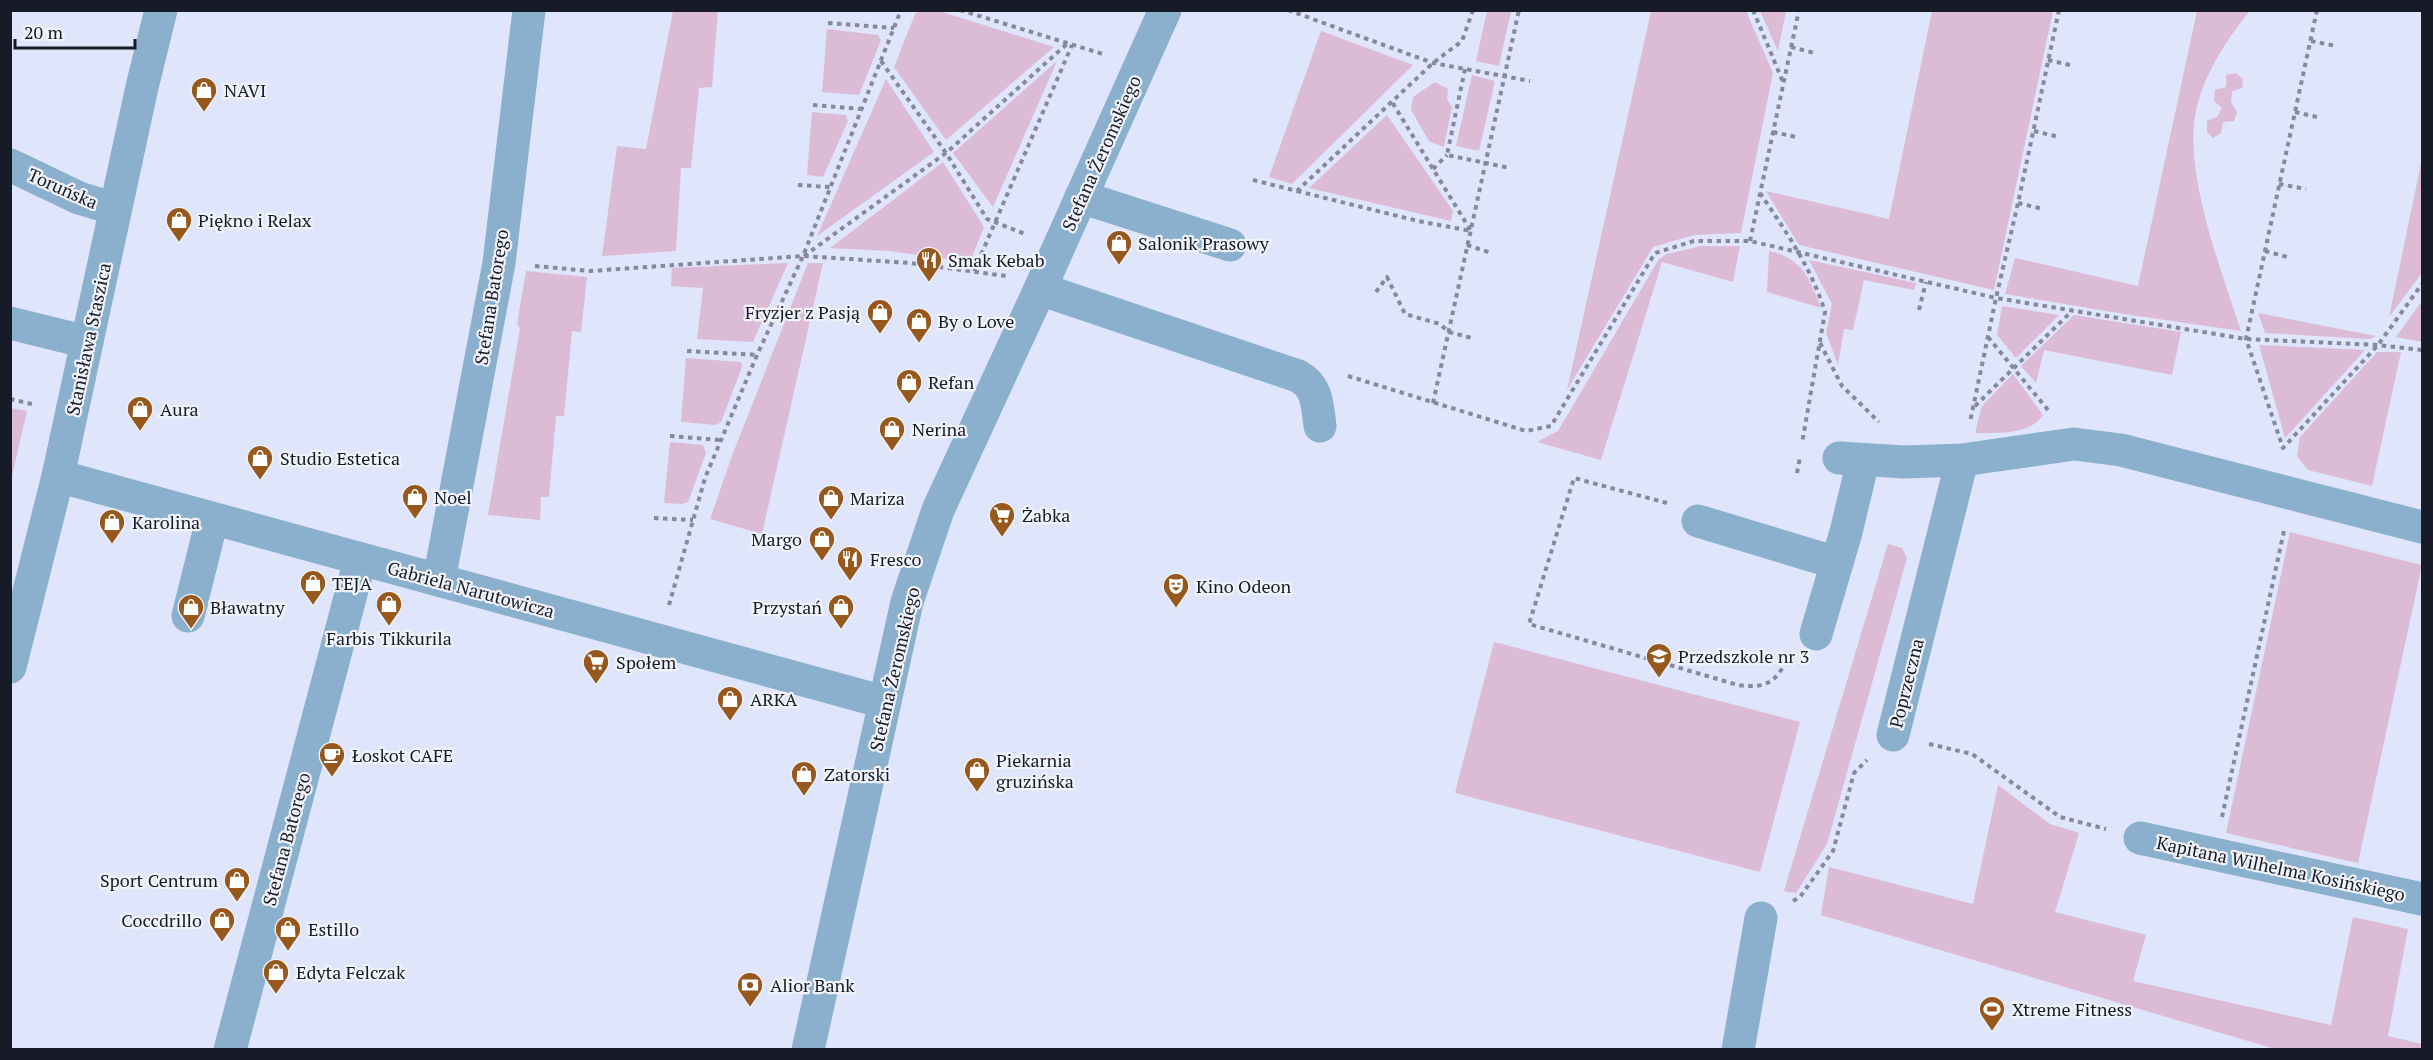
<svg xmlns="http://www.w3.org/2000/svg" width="2433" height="1060" font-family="'PT Serif',serif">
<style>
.green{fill:#dcbbd7}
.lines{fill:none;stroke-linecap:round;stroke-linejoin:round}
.path{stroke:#85899b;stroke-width:4;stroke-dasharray:4.5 4.5;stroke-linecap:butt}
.minor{stroke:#8ab0cd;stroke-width:33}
.labels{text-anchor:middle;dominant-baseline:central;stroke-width:4.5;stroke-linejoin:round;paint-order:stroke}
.poi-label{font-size:18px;fill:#171a27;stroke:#f1f3fa;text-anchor:start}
.street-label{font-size:18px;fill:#171a27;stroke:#f1f3fa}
</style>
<rect width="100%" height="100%" fill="#dfe5fa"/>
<!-- green -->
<g class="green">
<path d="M673,11H718L712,87L699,88L691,168H681L676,251L602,256L617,146L646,149Z"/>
<path d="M919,11H939L1054,47L946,140L894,67L915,14Z"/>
<path d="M1487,11H1511L1499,66L1476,61Z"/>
<path d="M1651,11H1746L1773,73L1741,233L1694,235L1653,247L1567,390Z"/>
<path d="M1760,11H1786L1778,51Z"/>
<path d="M1932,11H2053L1994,290L1799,245L1766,191L1889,219Z"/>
<path d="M2197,11H2250C2226,40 2202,77 2195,116C2185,177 2222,272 2241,331L2124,314L2005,294L2015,258L2138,286Z"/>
<path d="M827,29L878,35L881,40L859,95L822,92Z"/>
<path d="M1321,31L1413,65L1292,184L1269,177Z"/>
<path d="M1057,61L993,207L953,153Z"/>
<path d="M2236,73L2243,79L2242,88L2232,91L2231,102L2237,112L2234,121L2223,122L2221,133L2213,138L2207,132V121L2217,117L2222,108L2214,101L2215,90L2226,87V75Z"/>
<path d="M1472,75L1495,81L1479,151L1456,146Z"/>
<path d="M886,79L934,152L817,236Z"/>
<path d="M1435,82L1448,89L1447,99L1452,107L1444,147L1429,141L1411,110L1413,97Z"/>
<path d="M812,112L846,115L848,121L823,177L807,175Z"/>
<path d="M1387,115L1453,211L1451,221L1309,188Z"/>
<path d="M2422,159V273L2389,317Z"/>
<path d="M943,162L984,227L970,262L889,251L830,248Z"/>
<path d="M1701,246H1740L1733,282L1662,262L1601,460L1537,442L1558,431L1659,259L1667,254Z"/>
<path d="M1769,251C1803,259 1809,277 1821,308L1767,292Z"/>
<path d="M1809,260L1916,283V284L1914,290L1864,280L1853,330L1844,329L1838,365L1826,333L1832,304Z"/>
<path d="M788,263L753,342L697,339L703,288L671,286L672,268Z"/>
<path d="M808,263H823L762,534L710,519L733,453Z"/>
<path d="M526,271L587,277L581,332L572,331L564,416H556L549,497H541L540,520L488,515L520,328L517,324Z"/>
<path d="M2422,301V342L2396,337Z"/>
<path d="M2002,306L2059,315L2016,358L1997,335Z"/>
<path d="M2258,313L2376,336L2370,339L2265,333Z"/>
<path d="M2074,315L2181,332L2172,375L2044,350L2036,383L2021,366Z"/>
<path d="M2259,345L2365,350L2285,438Z"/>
<path d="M2377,352H2401L2372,486L2308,470L2297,456L2300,437Z"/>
<path d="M686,358L741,362L742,367L721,422L716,425L681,422Z"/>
<path d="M2013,374L2043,415C2030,435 1997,433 1975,433L1982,406Z"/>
<path d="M11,408L27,411L11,480L10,408Z"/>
<path d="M670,442L703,445L706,453L688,502L682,504L664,503Z"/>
<path d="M2290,532L2422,565L2358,863L2226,833Z"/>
<path d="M1888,544L1902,548L1907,558L1827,844L1796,893L1784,891Z"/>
<path d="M1494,642L1800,722L1760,872L1455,793Z"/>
<path d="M1998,785L2050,824L2079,833L2055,912L2146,935L2133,981L2331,1025L2353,917L2408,929L2388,1036L2422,1044V1049H2275L1821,915L1829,867L1973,904Z"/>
</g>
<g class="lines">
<!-- path -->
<g class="path">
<path d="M960,10L1106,55"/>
<path d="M1288,10L1433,63L1530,81"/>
<path d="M1753,10L1783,82"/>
<path d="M2059,10L2018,203L1996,298L2246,339L2378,345L2422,350"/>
<path d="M2317,10L2246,339L2283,448L2378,345L2422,284"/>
<path d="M828,23L894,28"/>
<path d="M2311,41L2336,46"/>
<path d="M1791,47L1814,53"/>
<path d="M2048,60L2074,66"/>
<path d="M881,61L946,153L987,219L1025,234"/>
<path d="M1465,69L1447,155L1510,168"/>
<path d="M813,105L861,109"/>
<path d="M2295,112L2321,118"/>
<path d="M2034,131L2059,137"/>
<path d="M1773,132L1796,137"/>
<path d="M1433,169L1447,155"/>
<path d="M1253,180L1297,191L1433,63L1462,41L1473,10"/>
<path d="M2279,184L2306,189"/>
<path d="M798,185L830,187"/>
<path d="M1297,191L1418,221L1471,231L1392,102"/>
<path d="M1760,193C1785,230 1812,269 1825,312L1802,443"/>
<path d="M2018,203L2043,209"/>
<path d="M1750,241L1799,10"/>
<path d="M1467,245L1491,253"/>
<path d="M2265,251L2291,258"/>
<path d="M804,256L946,153L1068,43"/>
<path d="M535,266L590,271L803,256L910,263L1006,276"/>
<path d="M974,271L1072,45"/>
<path d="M1376,292L1387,277L1405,314L1440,324L1449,332L1472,338"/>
<path d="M1919,310L1926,282"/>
<path d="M1988,337L2048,410"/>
<path d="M1820,343L1842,386L1879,422"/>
<path d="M687,351L757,355"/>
<path d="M1348,376L1526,431L1551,426L1655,253L1694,241H1750L1996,298L1970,422"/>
<path d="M10,399L36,405"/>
<path d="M1433,403L1519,10"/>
<path d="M1975,406L2072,311"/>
<path d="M670,436L720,440"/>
<path d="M1797,473L1800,457"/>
<path d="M1667,503L1574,478L1529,624L1738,685C1765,689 1778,682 1788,656"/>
<path d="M654,518L693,520"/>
<path d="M669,605L705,478L757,355L803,256L901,10"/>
<path d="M1929,744L1972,754L2060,817L2106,829"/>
<path d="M2222,817L2284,531"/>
<path d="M1793,901L1800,897L1833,851L1854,773L1867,760"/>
</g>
<!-- minor -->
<g class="minor">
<path d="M10,165L79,198L115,209"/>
<path d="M1081,197L1230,245"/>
<path d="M1040,289L1298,376C1318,387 1317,405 1320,426"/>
<path d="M10,323L87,342"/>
<path d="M1839,458L1905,462L1962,460L2074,444L2121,450L2422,527"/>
<path d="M58,476L884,702"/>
<path d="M1698,521L1837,563"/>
<path d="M439,580L499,263L529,10"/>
<path d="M188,616L212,520"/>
<path d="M1816,634L1846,532L1863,461"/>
<path d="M10,667L58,476L142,87L161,10"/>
<path d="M1893,735L1962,460"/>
<path d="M2140,838L2422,899"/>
<path d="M230,1050L360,560"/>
<path d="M808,1050L907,602L938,510L1040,289L1165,10"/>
<path d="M1738,1050L1761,918"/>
</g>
</g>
<!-- icons -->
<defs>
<g id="shop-pin" transform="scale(1.35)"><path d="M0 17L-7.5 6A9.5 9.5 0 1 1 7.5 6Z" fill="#96581d" stroke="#f1f3fa"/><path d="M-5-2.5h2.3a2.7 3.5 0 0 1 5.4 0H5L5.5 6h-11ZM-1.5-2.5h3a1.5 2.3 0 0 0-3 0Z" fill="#fff"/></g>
<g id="restaurant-pin" transform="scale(1.35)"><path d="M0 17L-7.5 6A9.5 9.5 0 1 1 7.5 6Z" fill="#96581d" stroke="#f1f3fa"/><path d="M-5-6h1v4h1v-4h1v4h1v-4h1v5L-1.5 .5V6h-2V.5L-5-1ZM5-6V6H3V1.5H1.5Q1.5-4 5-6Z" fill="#fff"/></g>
<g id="supermarket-pin" transform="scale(1.35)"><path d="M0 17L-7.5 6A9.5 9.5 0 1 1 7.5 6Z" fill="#96581d" stroke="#f1f3fa"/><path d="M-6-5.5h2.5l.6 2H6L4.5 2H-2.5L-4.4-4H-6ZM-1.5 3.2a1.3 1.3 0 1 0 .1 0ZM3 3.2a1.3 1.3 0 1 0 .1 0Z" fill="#fff"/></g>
<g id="theatre-pin" transform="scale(1.35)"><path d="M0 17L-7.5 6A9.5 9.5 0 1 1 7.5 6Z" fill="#96581d" stroke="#f1f3fa"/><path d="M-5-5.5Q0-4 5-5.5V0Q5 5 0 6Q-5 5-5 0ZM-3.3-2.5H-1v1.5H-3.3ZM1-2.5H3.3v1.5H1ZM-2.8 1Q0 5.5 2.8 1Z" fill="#fff"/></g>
<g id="school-pin" transform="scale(1.35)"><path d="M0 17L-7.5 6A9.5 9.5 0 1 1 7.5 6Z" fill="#96581d" stroke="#f1f3fa"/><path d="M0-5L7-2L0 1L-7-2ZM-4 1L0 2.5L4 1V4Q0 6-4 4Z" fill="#fff"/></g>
<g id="cafe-pin" transform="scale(1.35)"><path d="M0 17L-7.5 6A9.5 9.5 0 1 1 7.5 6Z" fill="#96581d" stroke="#f1f3fa"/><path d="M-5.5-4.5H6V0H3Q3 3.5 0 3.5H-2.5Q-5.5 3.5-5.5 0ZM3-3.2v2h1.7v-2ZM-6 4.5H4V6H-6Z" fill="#fff"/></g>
<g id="bank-pin" transform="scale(1.35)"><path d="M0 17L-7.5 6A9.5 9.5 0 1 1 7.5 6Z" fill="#96581d" stroke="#f1f3fa"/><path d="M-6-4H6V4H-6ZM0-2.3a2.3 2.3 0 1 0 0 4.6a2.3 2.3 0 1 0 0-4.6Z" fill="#fff"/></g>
<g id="stadium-pin" transform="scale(1.35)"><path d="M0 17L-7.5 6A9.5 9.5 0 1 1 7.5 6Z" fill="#96581d" stroke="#f1f3fa"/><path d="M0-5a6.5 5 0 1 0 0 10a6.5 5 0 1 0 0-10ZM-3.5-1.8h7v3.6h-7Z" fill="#fff"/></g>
</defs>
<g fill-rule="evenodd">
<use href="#shop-pin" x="204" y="90"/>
<use href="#shop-pin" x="179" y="220"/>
<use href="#shop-pin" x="1119" y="243"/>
<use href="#restaurant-pin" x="929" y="260"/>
<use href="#shop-pin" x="880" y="312"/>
<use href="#shop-pin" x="919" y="321"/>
<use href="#shop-pin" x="909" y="382"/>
<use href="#shop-pin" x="140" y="409"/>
<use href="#shop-pin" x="892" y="429"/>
<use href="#shop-pin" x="260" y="458"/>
<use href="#shop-pin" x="415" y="497"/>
<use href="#shop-pin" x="831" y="498"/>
<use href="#supermarket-pin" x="1002" y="515"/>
<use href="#shop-pin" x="112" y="522"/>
<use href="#shop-pin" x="822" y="539"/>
<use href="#restaurant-pin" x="850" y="559"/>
<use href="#shop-pin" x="313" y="583"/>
<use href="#theatre-pin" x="1176" y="586"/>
<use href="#shop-pin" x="389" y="604"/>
<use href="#shop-pin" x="191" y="607"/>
<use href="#shop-pin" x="841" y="607"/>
<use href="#school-pin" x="1659" y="656"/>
<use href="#supermarket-pin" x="596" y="662"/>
<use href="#shop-pin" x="730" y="699"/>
<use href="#cafe-pin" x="332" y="755"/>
<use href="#shop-pin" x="977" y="770"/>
<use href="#shop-pin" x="804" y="774"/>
<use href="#shop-pin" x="237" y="880"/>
<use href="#shop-pin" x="222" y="920"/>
<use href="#shop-pin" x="288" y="929"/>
<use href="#shop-pin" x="276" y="972"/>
<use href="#bank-pin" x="750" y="985"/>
<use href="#stadium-pin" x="1992" y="1009"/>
</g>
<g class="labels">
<!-- poi labels -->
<g class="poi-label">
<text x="224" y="90">NAVI</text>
<text x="198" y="220">Piękno i Relax</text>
<text x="1138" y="243">Salonik Prasowy</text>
<text x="948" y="260">Smak Kebab</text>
<text x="860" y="312" text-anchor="end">Fryzjer z Pasją</text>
<text x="938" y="321">By o Love</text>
<text x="928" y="382">Refan</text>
<text x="160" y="409">Aura</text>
<text x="912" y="429">Nerina</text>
<text x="280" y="458">Studio Estetica</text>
<text x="434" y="497">Noel</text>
<text x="850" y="498">Mariza</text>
<text x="1022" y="515">Żabka</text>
<text x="132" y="522">Karolina</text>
<text x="802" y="539" text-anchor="end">Margo</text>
<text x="870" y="559">Fresco</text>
<text x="332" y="583">TEJA</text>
<text x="1196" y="586">Kino Odeon</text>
<text x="210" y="607">Bławatny</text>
<text x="822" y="607" text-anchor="end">Przystań</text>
<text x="389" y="638" text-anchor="middle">Farbis Tikkurila</text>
<text x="1678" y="656">Przedszkole nr 3</text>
<text x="616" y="662">Społem</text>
<text x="750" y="699">ARKA</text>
<text x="352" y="755">Łoskot CAFE</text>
<text x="996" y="760">Piekarnia<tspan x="996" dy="21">gruzińska</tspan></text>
<text x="824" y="774">Zatorski</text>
<text x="218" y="880" text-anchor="end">Sport Centrum</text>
<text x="202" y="920" text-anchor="end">Coccdrillo</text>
<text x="308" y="929">Estillo</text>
<text x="296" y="972">Edyta Felczak</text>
<text x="770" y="985">Alior Bank</text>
<text x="2012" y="1009">Xtreme Fitness</text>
</g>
<!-- street labels -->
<g class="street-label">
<text transform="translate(1101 153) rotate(-66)">Stefana Żeromskiego</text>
<text transform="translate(63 188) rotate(24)">Toruńska</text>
<text transform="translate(491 297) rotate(-81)">Stefana Batorego</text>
<text transform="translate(88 339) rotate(-78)">Stanisława Staszica</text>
<text transform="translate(471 589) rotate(15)">Gabriela Narutowicza</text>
<text transform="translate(894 669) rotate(-77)">Stefana Żeromskiego</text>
<text transform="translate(1906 683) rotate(-76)">Poprzeczna</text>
<text transform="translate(286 839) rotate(-75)">Stefana Batorego</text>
<text transform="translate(2281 868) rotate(12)">Kapitana Wilhelma Kosińskiego</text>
</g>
</g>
<!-- border -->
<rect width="2433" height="1060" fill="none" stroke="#171a27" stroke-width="24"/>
<!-- scale -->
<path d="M15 39v9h120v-9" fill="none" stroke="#171a27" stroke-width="3"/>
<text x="24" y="39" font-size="18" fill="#171a27" stroke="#f1f3fa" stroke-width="4.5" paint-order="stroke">20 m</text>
</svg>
